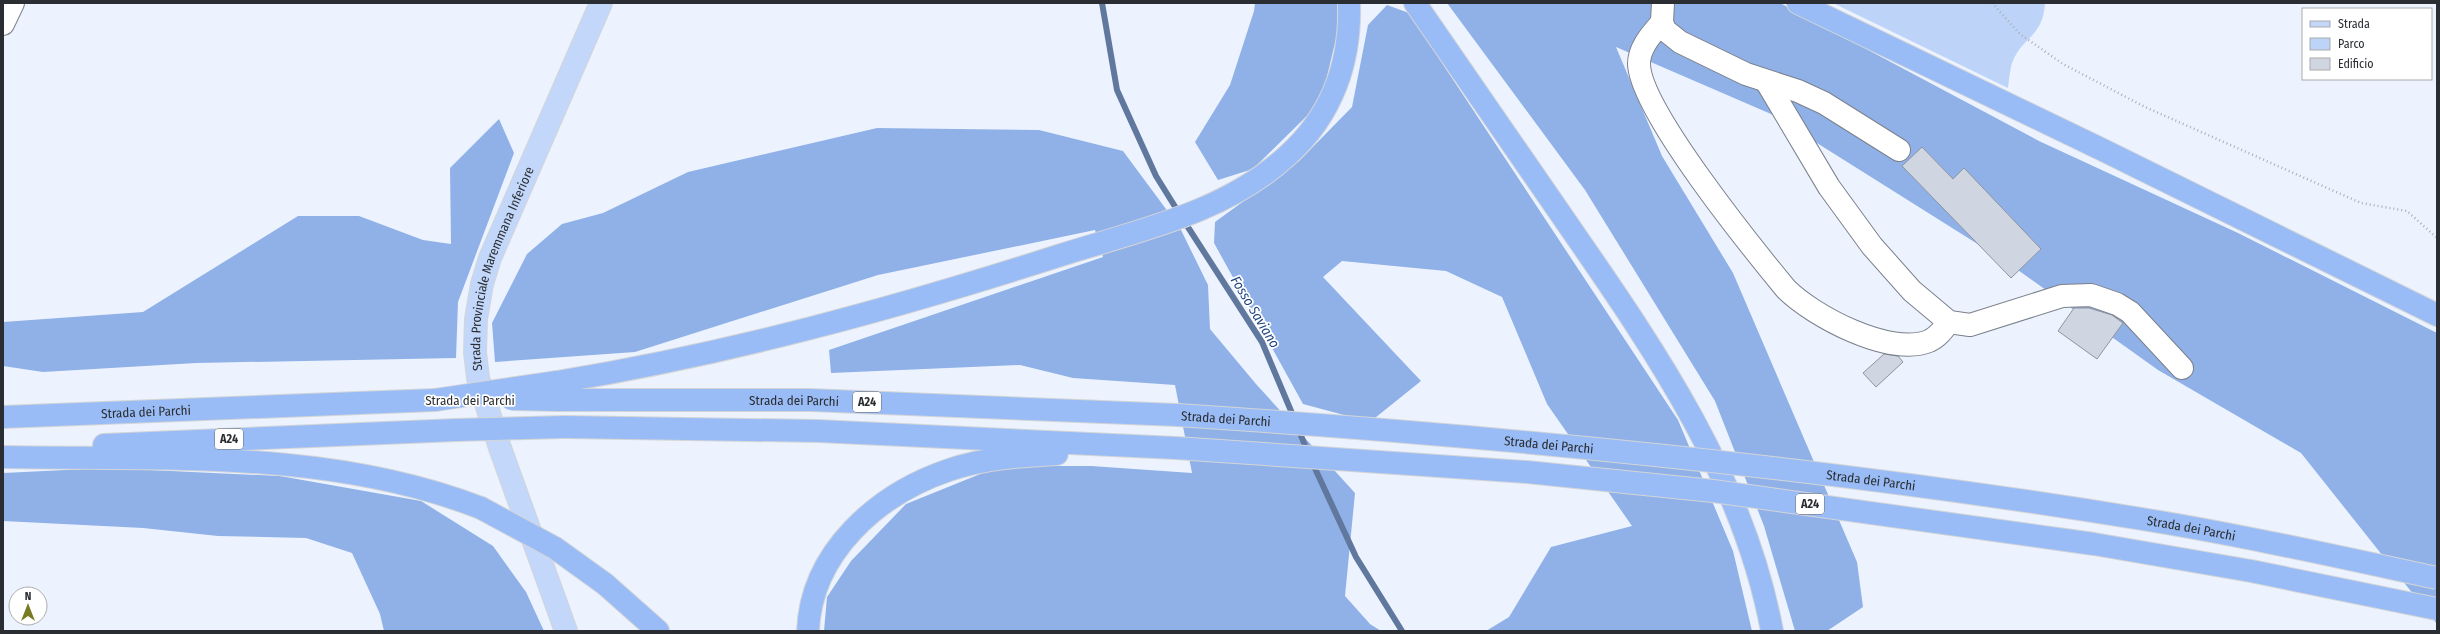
<svg xmlns="http://www.w3.org/2000/svg" width="2440" height="634" font-family="'Fira Sans Condensed',sans-serif">
<style>
.green{fill:#bdd3f7}
.forest{fill:#90b1e7}
.lines{fill:none;stroke-linecap:round;stroke-linejoin:round}
.stream{stroke:#61789e;stroke-width:6}
.building{fill:#cfd6e2;stroke:#8e95a0}
.minor-casing{stroke:#7b818c;stroke-width:24}
.major-casing{stroke:#d4d5d6;stroke-width:24}
.highway-casing{stroke:#d4d5d6;stroke-width:24}
.path{stroke:#aab0b9;stroke-width:2.5;stroke-dasharray:1 3;stroke-linecap:butt}
.minor{stroke:#fff;stroke-width:22}
.major{stroke:#c2d7fa;stroke-width:22}
.highway{stroke:#99bcf6;stroke-width:22}
.highway-bridge-casing{stroke:#d4d5d6;stroke-width:24;stroke-linecap:butt}
.highway-bridge{stroke:#99bcf6;stroke-width:22}
.labels{text-anchor:middle;dominant-baseline:central;stroke-width:3.5;stroke-linejoin:round;paint-order:stroke}
.shield{fill:#fff;stroke:#6a6c6f;stroke-width:1}
.shield-label{font-size:12px;font-weight:bold;fill:#2a2d31}
.street-label{font-size:13px;fill:#2a2d31;stroke:#fff}
.water-label{font-size:14px;font-style:italic;fill:#1d4383;stroke:#fff}
</style>
<rect width="100%" height="100%" fill="#ecf3ff"/>
<!-- green -->
<path class="green" d="M1833,3H2045C2043,38 2022,36 2012,63C2010,70 2009,80 2008,88Z"/>
<!-- forest -->
<g class="forest">
<path d="M1255,3H1337L1338,30L1321,102L1253,169L1218,180L1195,142L1230,85L1254,11Z"/>
<path d="M1447,3H1780L2039,141L2238,233L2437,333V624L2301,453L2158,370L2011,265L1771,114L1616,47L1662,156L1733,273L1857,562L1863,607L1827,631H1795L1764,526L1715,401L1585,190Z"/>
<path d="M1387,5L1409,13L1678,420L1733,551L1752,631H1486L1509,617L1551,547L1632,526L1547,404L1502,297L1446,271L1342,261L1323,277L1421,381L1370,422L1303,404L1214,243L1215,222L1299,161L1352,107L1368,25Z"/>
<path d="M499,119L514,153L458,302L456,358L196,363L43,372L3,366V322L143,312L298,216H359L423,240L451,244L450,168Z"/>
<path d="M877,128L1039,130L1123,151L1180,228L1208,285L1210,329L1256,384L1355,493L1345,596L1370,624L1381,631H824L827,597L851,561L906,504L1000,466H1091L1192,473L1175,385L1073,378L1020,365L831,373L829,350L1103,257L1095,230L878,275L635,352L495,362L492,323L527,254L562,224L603,213L688,172Z"/>
<path d="M107,468L280,476L421,501L493,546L526,592L544,631H384L380,614L352,553L306,538L218,536L143,528L3,521V473Z"/>
</g>
<g class="lines">
<!-- stream -->
<g class="stream">
<path d="M1102,3L1117,90L1156,176L1179,213"/>
<path d="M1184,221L1262,342L1294,418"/>
<path d="M1298,428L1308,453"/>
<path d="M1312,462L1356,557L1402,631"/>
</g>
</g>
<!-- building -->
<g class="building">
<path d="M1922,147L1953,179L1964,168L2041,249L2011,278L1902,166Z"/>
<path d="M2074,308H2089L2112,315L2123,323L2097,359L2058,331Z"/>
<path d="M1884,354L1898,356L1903,362L1876,387L1863,373Z"/>
</g>
<g class="lines">
<!-- minor casing -->
<g class="minor-casing">
<g id="minor">
<path d="M1663,3L1662,22L1665,30L1680,42L1746,74L1798,91L1824,103L1899,150"/>
<path d="M1662,22C1652,34 1639,47 1639,64C1640,110 1753,249 1786,289C1813,316 1890,357 1929,341C1938,337 1943,330 1949,322"/>
<path d="M3,24L13,3"/>
<path d="M1766,81L1829,187L1872,246L1912,291L1949,322L1970,325L2062,296L2091,295L2117,304L2130,312L2182,368"/>
</g>
</g>
<!-- major casing -->
<g class="major-casing">
<g id="major">
<path id="s1" d="M566,631L500,448L478,378L475,352L476,319L482,284L490,258L601,3"/>
</g>
</g>
<!-- highway casing -->
<g class="highway-casing">
<g id="highway">
<path d="M1415,3C1467,78 1519,153 1571,229C1657,353 1744,480 1772,631"/>
<path d="M1798,3L2103,150L2437,315"/>
<path d="M557,382C729,354 896,308 1061,255C1140,230 1225,213 1288,155C1332,115 1351,62 1349,3"/>
<path id="s2" d="M558,400H810L1177,415"/>
<path id="s3" d="M3,417L435,400"/>
<path d="M565,427L818,431L1176,448"/>
<path d="M104,445L456,430"/>
<path d="M3,457C164,460 329,449 481,508"/>
<path d="M605,584L658,631"/>
<path d="M808,631C811,552 878,494 949,470C984,458 1020,456 1057,454"/>
</g>
</g>
<!-- path -->
<path class="path" d="M1992,3L2020,34L2063,64L2145,107L2361,203L2407,211L2437,238"/>
<!-- minor -->
<use href="#minor" class="minor"/>
<!-- major -->
<use href="#major" class="major"/>
<!-- highway -->
<use href="#highway" class="highway"/>
<!-- highway-bridge casing -->
<g class="highway-bridge-casing">
<g id="highway-bridge">
<path d="M511,399L558,400"/>
<path d="M435,400L557,382"/>
<path id="s4" d="M1177,415C1500,436 1823,467 2142,519C2241,535 2339,557 2437,578"/>
<path d="M456,430L565,427"/>
<path d="M1176,448L1527,472L1713,491L2094,544L2251,571L2437,609"/>
<path d="M481,508L555,548L605,584"/>
</g>
</g>
<!-- highway-bridge -->
<use href="#highway-bridge" class="highway-bridge"/>
</g>
<g class="labels">
<!-- shield labels -->
<g class="shield">
<rect x="853" y="392" width="28" height="20" rx="3"/>
<rect x="215" y="429" width="28" height="20" rx="3"/>
<rect x="1796" y="494" width="28" height="20" rx="3"/>
</g>
<g class="shield-label">
<text x="867" y="402">A24</text>
<text x="229" y="439">A24</text>
<text x="1810" y="504">A24</text>
</g>
<!-- street labels -->
<g class="street-label">
<text stroke="none"><textPath href="#s1" startOffset="382">Strada Provinciale Maremmana Inferiore</textPath></text>
<text x="470" y="400">Strada dei Parchi</text>
<text stroke="none"><textPath href="#s2" startOffset="236">Strada dei Parchi</textPath></text>
<text stroke="none"><textPath href="#s3" startOffset="143">Strada dei Parchi</textPath></text>
<text stroke="none"><textPath href="#s4" startOffset="49">Strada dei Parchi</textPath></text>
<text stroke="none"><textPath href="#s4" startOffset="373">Strada dei Parchi</textPath></text>
<text stroke="none"><textPath href="#s4" startOffset="697">Strada dei Parchi</textPath></text>
<text stroke="none"><textPath href="#s4" startOffset="1021">Strada dei Parchi</textPath></text>
</g>
<!-- water labels -->
<g class="water-label">
<text transform="translate(1255 312) rotate(59)">Fosso Saviano</text>
</g>
</g>
<!-- border -->
<rect width="2440" height="634" fill="none" stroke="#2a2d31" stroke-width="8"/>
<!-- legend -->
<rect x="2302" y="8" width="130" height="72" fill="#ffffff" stroke="#aaabad"/>
<rect x="2310" y="21" width="20" height="6" fill="#c2d7fa" stroke="#aaabad"/>
<text x="2338" y="28" font-size="12" fill="#2a2d31">Strada</text>
<rect x="2310" y="38" width="20" height="12" fill="#bdd3f7" stroke="#aaabad"/>
<text x="2338" y="48" font-size="12" fill="#2a2d31">Parco</text>
<rect x="2310" y="58" width="20" height="12" fill="#cfd6e2" stroke="#aaabad"/>
<text x="2338" y="68" font-size="12" fill="#2a2d31">Edificio</text>
<!-- north arrow -->
<g transform="translate(28 606)"><circle r="19" fill="#ffffff" stroke="#aaabad"/>
<path d="M0-3L7 15L0 10L-7 15Z" fill="#797b23"/>
<text y="-6" font-size="11" font-weight="bold" text-anchor="middle" fill="#2a2d31">N</text>
</g>
</svg>
